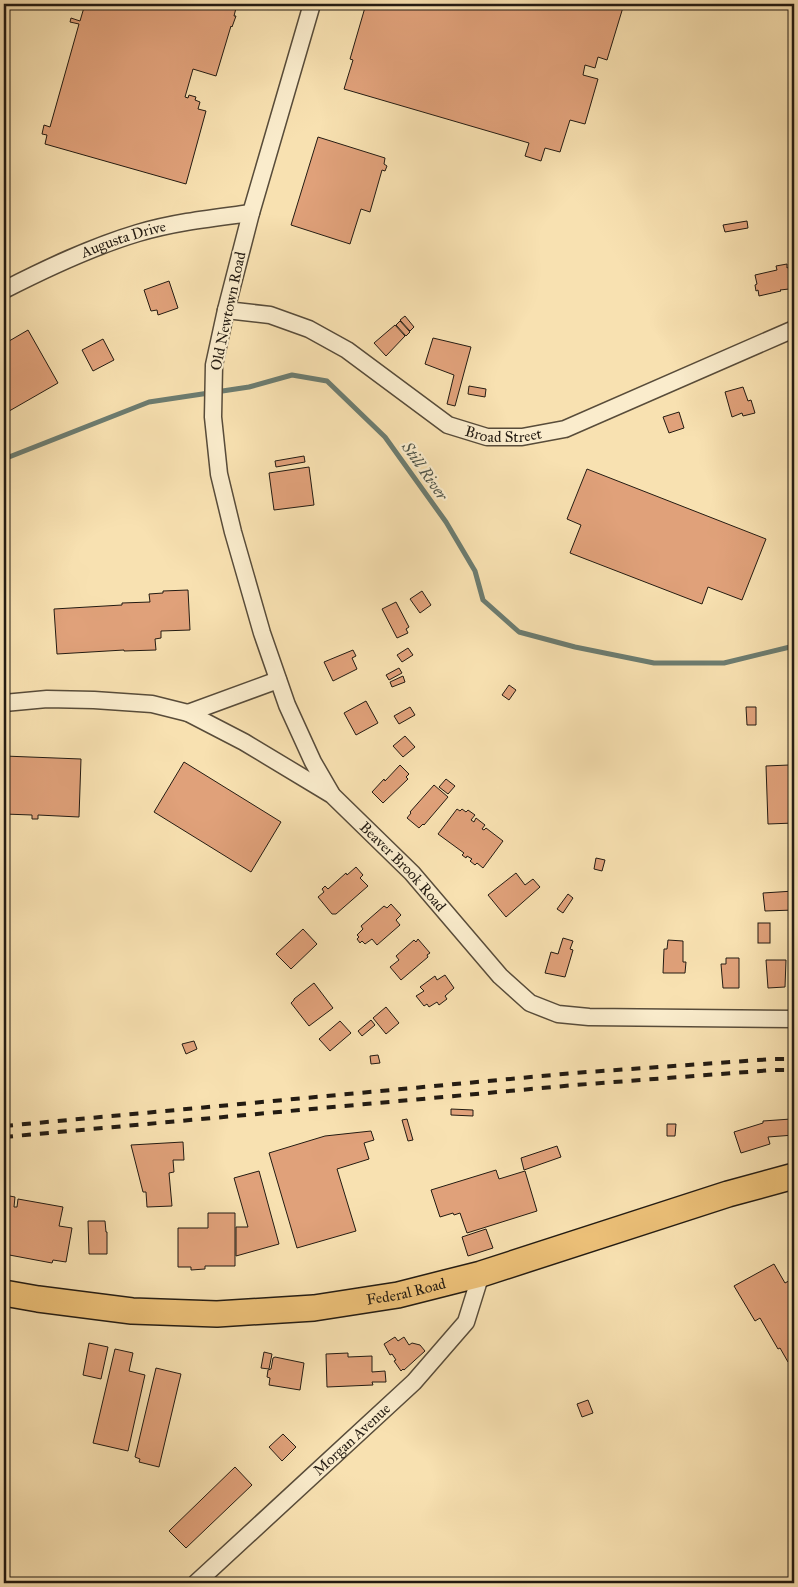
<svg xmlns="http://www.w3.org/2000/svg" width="798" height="1587" font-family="'IM FELL Great Primer',serif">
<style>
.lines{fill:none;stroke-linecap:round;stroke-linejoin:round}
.stream{stroke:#6c7c70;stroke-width:5}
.building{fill:#e0a17a;stroke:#231b12}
.minor-casing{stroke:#584c3a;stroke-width:19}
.primary-casing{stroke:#231b12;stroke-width:28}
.minor{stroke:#faeccc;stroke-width:16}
.primary{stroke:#ecc078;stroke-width:25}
.rail{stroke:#231b12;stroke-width:4;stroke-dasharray:9 9;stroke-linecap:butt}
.labels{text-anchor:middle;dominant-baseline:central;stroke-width:4.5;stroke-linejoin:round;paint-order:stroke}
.street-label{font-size:15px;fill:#231b12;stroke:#faeccc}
.water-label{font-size:16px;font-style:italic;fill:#4e5449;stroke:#faeccc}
</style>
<rect width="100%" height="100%" fill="#f8e1b1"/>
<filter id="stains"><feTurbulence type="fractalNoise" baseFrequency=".004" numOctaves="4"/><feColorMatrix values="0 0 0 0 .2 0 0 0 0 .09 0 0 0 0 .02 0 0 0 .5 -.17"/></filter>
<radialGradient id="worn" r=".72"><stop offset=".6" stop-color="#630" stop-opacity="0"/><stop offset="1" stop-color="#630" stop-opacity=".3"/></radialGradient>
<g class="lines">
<!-- stream -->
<path class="stream" d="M4,462L9,457L149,402L249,387L292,375L327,381L385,437L446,522L475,571L483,600L519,632L575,647L654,663H724L794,646"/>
</g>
<!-- building -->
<g class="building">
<path d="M85,4H237L234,16H236L232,27L231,26L216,76L193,69L185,97L188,98L189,95L196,97L195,100L200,102L198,109L206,111L186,184L45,144L47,135L42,134L44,125L50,127L79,24L70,22L71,18L80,21Z"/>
<path d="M366,4H624L607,60L598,57L595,68L585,65L583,75L598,79L585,124L570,120L560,152L545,148L541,161L525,156L529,143L344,89L353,60L350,59Z"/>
<path d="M318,137L385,158L384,164L387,166L385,171L382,170L370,212L361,209L350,244L291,225Z"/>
<path d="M747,221L748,228L725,232L723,225Z"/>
<path d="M787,264V268L789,267L793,287L789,289L780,290L781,291L759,296L758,290L756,291L755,285L757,284L755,275L777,270L776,266Z"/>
<path d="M169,281L178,308L158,315L157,310L151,311L144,290Z"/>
<path d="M405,316L414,327L410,331L400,320Z"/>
<path d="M400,321L410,332L406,336L396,325Z"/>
<path d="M395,325L405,336L386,356L374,343Z"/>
<path d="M28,330L58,383L4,414V344Z"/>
<path d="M433,338L471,347L455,406L447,404L454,375L425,364Z"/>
<path d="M103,339L114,360L93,371L82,350Z"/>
<path d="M469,386L486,389L485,397L468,394Z"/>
<path d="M743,387L748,401L751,400L755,413L743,416L742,413L732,417L725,392Z"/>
<path d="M679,412L684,428L669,433L663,417Z"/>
<path d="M304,456L305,462L276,467L275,461Z"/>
<path d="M309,467L314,505L274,510L269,473Z"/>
<path d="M587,469L766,539L742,600L708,587L702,604L570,553L581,525L567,519Z"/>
<path d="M188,590L190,630L161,631V638L155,639L156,650L124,651V650L57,654L54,609L122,605V603L150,602L149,594L163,593V591Z"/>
<path d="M422,591L431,605L420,613L410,599Z"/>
<path d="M396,602L409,627L406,629L408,633L397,638L382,609Z"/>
<path d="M408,648L413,655L402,662L397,655Z"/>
<path d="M353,650L356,656L352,658L357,669L333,681L324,662Z"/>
<path d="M399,668L402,673L389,680L386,675Z"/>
<path d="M403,676L405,682L392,687L390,682Z"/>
<path d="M509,685L516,690L509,700L502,695Z"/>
<path d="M366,701L378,723L356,735L344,713Z"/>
<path d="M410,707L415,715L399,724L394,716Z"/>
<path d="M746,707H756V725H747Z"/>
<path d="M405,736L415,747L403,757L393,746Z"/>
<path d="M4,756L81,759L79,817L38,815V819H32V815L4,814Z"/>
<path d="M184,762L281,822L251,872L154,812Z"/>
<path d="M400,765L409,774L406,777L408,779L383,803L372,792L384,779L385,781Z"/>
<path d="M789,765H794V823L768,824L766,766Z"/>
<path d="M446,779L455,786L448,794L439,787Z"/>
<path d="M434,785L448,797L424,825L423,824L419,828L407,818L411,813L410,812Z"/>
<path d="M457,809L460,811L462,809L466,812L468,810L475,815L471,820L474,822L476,818L485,825L482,829L484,830L486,828L503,841L483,868L477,863L475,865L470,861L472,859L467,856L466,858L462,855L464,853L438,834Z"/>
<path d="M596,858L605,860L602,871L594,869Z"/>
<path d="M356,867L363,875L360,878L368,886L336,914H332L318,897L324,892L322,889L325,886L328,889L346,873L347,875Z"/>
<path d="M516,873L525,885L533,879L540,887L506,917L488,895Z"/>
<path d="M794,891V910L765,911L763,893Z"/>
<path d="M568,894L573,898L563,913L557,909Z"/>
<path d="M391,904L401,915L396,920L400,925L377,945L372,939L365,944L362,941L360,943L357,939L359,937L357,935L363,929L361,926L384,906L387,908Z"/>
<rect x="758" y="923" width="12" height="20"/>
<path d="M303,929L317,944L291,969L276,954Z"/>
<path d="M563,938L573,941L570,949L573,950L565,977L545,973L551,952L558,954Z"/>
<path d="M418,939L430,953L427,955L428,957L401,980L390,967L399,960L396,956L414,940L416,942Z"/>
<path d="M668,940L683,941V962H686L685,973H663L664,949H667Z"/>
<path d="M726,958H739V988H723L721,964H726Z"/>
<path d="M766,960H786L785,987L768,988Z"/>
<path d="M445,975L454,988L445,996L447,999L439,1005L437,1002L429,1007L427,1004L424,1006L416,996L424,991L420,987L435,976L437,980Z"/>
<path d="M314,983L333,1008L309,1026L291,1003L294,1000V999Z"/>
<path d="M386,1007L399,1023L386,1034L373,1018Z"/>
<path d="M371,1020L375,1025L362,1036L358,1031Z"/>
<path d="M340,1021L351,1033L330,1051L319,1039Z"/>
<path d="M194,1041L197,1049L186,1054L182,1044Z"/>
<path d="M378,1055L380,1063L371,1064L370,1056Z"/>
<path d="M451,1109L473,1110V1116L451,1115Z"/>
<path d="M791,1115H794V1135L768,1137L770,1144L741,1153L734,1132L763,1123V1121L791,1119Z"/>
<path d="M407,1119L413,1140L408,1141L402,1120Z"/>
<path d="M667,1124H676L675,1136H667Z"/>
<path d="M371,1131L374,1140L364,1143L369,1159L337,1169L356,1231L297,1248L269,1153L325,1136Z"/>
<path d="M183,1142L184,1160H173L174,1172L169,1173L172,1206L147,1207L146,1192H143L131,1145Z"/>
<path d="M557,1146L561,1157L524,1170L521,1158Z"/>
<path d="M496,1170L499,1179L525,1171L537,1211L467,1233L460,1213L454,1215L453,1213L440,1217L431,1190Z"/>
<path d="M259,1171L279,1244L236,1256V1227H248L234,1178Z"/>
<path d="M4,1195L15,1197L14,1207H17L18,1199L63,1207L59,1226L72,1228L66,1262L53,1260L52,1263L4,1254Z"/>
<path d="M208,1213H235V1266H205V1269L191,1270V1267H178V1228H208Z"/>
<path d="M88,1221H105L106,1232H107V1254H89Z"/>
<path d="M486,1229L493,1248L468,1256L462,1237Z"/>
<path d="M774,1264L785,1283L794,1278V1359L788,1362L780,1348L778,1349L760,1318L755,1321L734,1286Z"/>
<path d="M395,1337L398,1341L404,1337L409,1345L412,1343L420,1345L425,1351L404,1370L403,1369L401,1371L394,1361L396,1360L392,1354L390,1355L384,1344Z"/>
<path d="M89,1343L108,1347L101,1379L83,1375Z"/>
<path d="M115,1349L133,1353L129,1371L145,1375L128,1451L93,1443Z"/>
<path d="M264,1352L272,1354L269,1369L261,1368Z"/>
<path d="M348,1353V1357L372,1356V1372L385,1371L386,1382H372L373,1385L327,1387L326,1354Z"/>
<path d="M275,1357L304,1363L300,1390L269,1385L270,1378L267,1377L268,1370L271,1369L273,1358Z"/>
<path d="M156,1368L181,1374L159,1467L139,1462L140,1459L135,1457Z"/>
<path d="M588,1400L593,1413L582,1417L577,1404Z"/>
<path d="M283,1434L296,1447L282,1461L269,1447Z"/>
<path d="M235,1467L252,1485L186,1548L169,1531Z"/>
</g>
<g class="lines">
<!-- minor casing -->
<g class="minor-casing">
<g id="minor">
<path d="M312,4L251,213L226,310L214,365L213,417L219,474L233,532L262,633L287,705L313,762L331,793"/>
<path id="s1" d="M4,290C47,268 91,247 138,233C175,222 213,218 251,213"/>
<path id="s2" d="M226,310L270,315L309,329L347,350L448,425L487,437H522L565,429L794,329"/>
<path id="s3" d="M4,703L47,699L94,700L152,704L188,713L244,742L332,795L412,873L500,976L530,1003L558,1014L589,1017L794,1019"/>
<path d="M188,713L278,680"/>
<path id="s4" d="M196,1583L414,1382L466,1322L481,1274"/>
</g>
</g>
<!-- primary casing -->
<g class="primary-casing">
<g id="primary">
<path id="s5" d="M4,1293L38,1299L132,1311L217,1314L314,1308L398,1295L481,1274L728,1194L794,1176"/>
</g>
</g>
<!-- minor -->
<use href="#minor" class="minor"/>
<!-- primary -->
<use href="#primary" class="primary"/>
<!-- rail -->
<g class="rail">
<path d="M4,1126L574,1073L773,1059H794"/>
<path d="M4,1137L575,1085L773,1070H794"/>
</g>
</g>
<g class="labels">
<!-- street labels -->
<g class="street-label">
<text stroke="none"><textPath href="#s1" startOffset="130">Augusta Drive</textPath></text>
<text transform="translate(228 311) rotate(-78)">Old Newtown Road</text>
<text stroke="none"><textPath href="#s2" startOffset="312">Broad Street</textPath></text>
<text stroke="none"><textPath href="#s3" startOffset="452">Beaver Brook Road</textPath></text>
<text stroke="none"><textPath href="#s5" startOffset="405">Federal Road</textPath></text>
<text stroke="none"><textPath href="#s4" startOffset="212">Morgan Avenue</textPath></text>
</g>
<!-- water labels -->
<g class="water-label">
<text transform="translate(425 471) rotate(55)">Still River</text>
</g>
</g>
<!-- margin -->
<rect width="798" height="1587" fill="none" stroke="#f8e1b1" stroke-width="20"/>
<rect x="5" y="5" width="788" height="1577" fill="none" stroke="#231b12" stroke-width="2.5"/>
<rect x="10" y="10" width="778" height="1567" fill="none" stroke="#231b12"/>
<rect width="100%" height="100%" filter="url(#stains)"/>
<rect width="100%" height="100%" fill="url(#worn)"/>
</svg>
